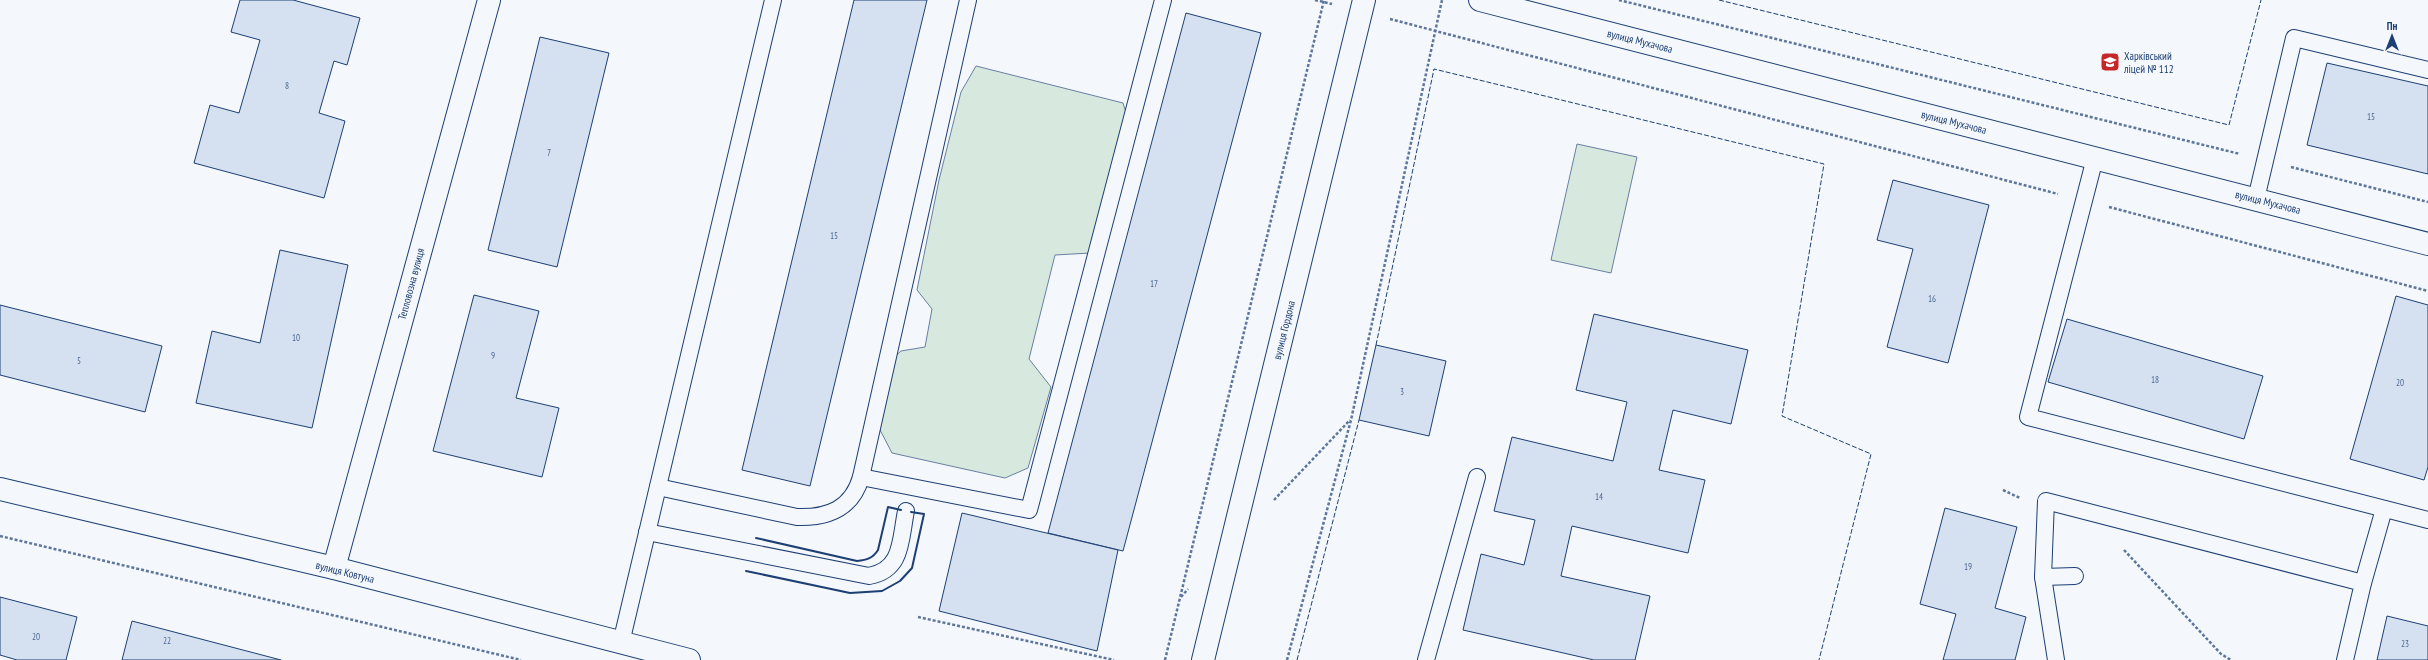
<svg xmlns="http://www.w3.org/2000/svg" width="2428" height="660" font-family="'PT Sans Narrow',sans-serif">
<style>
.green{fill:#d7e8df;stroke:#687fa3}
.building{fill:#d5e0f0;stroke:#1d3f73}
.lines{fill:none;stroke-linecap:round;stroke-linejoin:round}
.lane-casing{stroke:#1d3f73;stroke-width:18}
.street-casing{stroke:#1d3f73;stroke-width:24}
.secondary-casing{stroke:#1d3f73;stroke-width:24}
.path{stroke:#5e769c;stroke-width:2.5;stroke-dasharray:3 2;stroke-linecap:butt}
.lane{stroke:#f4f7fb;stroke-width:16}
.street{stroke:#f4f7fb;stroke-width:22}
.secondary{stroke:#f4f7fb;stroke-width:22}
.fence{stroke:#1d3f73;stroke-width:1;stroke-dasharray:5 2;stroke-linecap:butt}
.wall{stroke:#1d3f73;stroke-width:2}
.labels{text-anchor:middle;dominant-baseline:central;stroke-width:3;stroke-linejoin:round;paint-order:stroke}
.number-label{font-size:9px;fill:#4b6792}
.street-label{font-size:11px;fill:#1d3f73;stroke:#f4f7fb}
.poi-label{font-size:11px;fill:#1d3f73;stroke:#f4f7fb;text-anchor:start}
</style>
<rect width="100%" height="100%" fill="#f4f7fb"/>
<!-- green -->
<g class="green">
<path d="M976,66L1123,103L1127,116L1090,253L1055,255L1029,359L1051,387L1028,468L1005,478L892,453L878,426L892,359L901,351L925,347L932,309L917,290L939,180L961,92Z"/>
<path d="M1577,144L1637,157L1611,273L1551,260Z"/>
</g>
<!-- building -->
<g class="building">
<path d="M240,0H293L360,18L347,65L334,61L319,113L345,121L324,198L194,163L210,105L239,113L260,40L231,32Z"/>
<path d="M854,0H927L810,486L742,470Z"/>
<path d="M1186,13L1261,33L1123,551L1048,533Z"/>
<path d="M540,37L609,53L557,267L488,250Z"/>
<path d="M2327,63L2428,86V174L2307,145Z"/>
<path d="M1893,180L1989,205L1948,363L1887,347L1913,249L1877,240Z"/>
<path d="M280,250L348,265L312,428L196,403L212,331L260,343Z"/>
<path d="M474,295L539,311L516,398L559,408L542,477L433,451Z"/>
<path d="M2396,296L2428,305V467L2424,480L2350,459Z"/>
<path d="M0,305L162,346L145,412L0,375Z"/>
<path d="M1594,314L1748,350L1731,424L1673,410L1659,470L1705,480L1688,553L1572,526L1561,576L1650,596L1635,660H1594L1463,630L1481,554L1524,565L1535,520L1494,511L1512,437L1613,461L1627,402L1576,390Z"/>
<path d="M2067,319L2263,376L2244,439L2048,382Z"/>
<path d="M1376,345L1446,361L1429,436L1359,420Z"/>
<path d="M1945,508L2017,527L1995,608L2026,617L2015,660H1943L1956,614L1920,604Z"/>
<path d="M962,513L1118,550L1097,651L939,611Z"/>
<path d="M0,597L77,617L66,660H17L0,655Z"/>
<path d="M2387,616L2428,626V660H2377Z"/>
<path d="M132,621L281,660H122Z"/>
</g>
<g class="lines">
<!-- lane casing -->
<g class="lane-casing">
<g id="lane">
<path d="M2095,158L2028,417L2428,520"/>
<path d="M2256,199L2294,38L2428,70"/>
<path d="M861,477L1029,510L1163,0"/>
<path d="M658,487L797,517C828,518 852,509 861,477L968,0"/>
<path d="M647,532L869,576C903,570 900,540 906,511"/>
<path d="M2075,576L2043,577L2046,501L2363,583L2345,660"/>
<path d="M2043,577L2056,660"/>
<path d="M2363,583L2384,509"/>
<path d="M621,643L773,0"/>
<path d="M1426,660L1477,477"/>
</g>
</g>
<!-- street casing -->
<g class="street-casing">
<g id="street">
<path d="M1480,0L2428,244"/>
<path d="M334,568L489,0"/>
<path d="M1203,660L1364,0"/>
</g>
</g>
<!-- secondary casing -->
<g class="secondary-casing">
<path id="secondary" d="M0,489L334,568L689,660"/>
</g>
<!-- path -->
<g class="path">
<path d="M1315,0L1332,4"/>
<path d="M1619,0L2240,154"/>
<path d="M1390,19L2058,194"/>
<path d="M2291,167L2428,202"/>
<path d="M2109,207L2428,291"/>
<path d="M2003,490L2020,498"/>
<path d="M1274,500L1350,420"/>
<path d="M0,536L521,660"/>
<path d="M2124,550L2221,654L2231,660"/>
<path d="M1181,597L1188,589"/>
<path d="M918,617L1114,660"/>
<path d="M1165,660L1324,0"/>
<path d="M1287,660L1351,420L1442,0"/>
</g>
<!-- lane -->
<use href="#lane" class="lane"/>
<!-- street -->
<use href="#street" class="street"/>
<!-- secondary -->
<use href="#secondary" class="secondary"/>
<!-- fence -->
<g class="fence">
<path d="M1719,0L2229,125L2261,0"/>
<path d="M1376,345L1434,69L1824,164L1782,416L1871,454L1819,660"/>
<path d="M1297,660L1359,420"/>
</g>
<!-- wall -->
<g class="wall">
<path d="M756,538L857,561C867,560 873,558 878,550L888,507L901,510"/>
<path d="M746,571L850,593L882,591L900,581L912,568L924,514L911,512"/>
</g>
</g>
<!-- icons -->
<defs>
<g id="university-square" transform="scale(1)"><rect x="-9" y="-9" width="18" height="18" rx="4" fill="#c62828" stroke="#f4f7fb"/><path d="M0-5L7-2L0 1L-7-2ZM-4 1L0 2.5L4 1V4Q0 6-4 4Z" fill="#fff"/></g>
</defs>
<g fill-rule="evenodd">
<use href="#university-square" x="2110" y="62"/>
</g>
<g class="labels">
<!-- number labels -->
<g class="number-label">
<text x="287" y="85">8</text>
<text x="2371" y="116">15</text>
<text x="549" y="152">7</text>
<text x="834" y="235">15</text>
<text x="1154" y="283">17</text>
<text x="1932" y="298">16</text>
<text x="296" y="337">10</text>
<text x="493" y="355">9</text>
<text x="79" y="360">5</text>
<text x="2155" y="379">18</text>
<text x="2400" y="382">20</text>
<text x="1402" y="391">3</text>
<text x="1599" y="496">14</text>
<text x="1968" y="566">19</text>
<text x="36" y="636">20</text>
<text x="167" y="640">22</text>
<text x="2405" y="643">23</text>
</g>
<!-- street labels -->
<g class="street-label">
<text transform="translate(1640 41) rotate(14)">вулиця Мухачова</text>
<text transform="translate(1954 122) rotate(14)">вулиця Мухачова</text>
<text transform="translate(2268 202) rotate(14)">вулиця Мухачова</text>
<text transform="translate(411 284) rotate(-75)">Тепловозна вулиця</text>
<text transform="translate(1284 330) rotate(-76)">вулиця Гордона</text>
<text transform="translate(345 572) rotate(14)">вулиця Ковтуна</text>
</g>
<!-- poi labels -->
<g class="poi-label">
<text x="2124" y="56">Харківський<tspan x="2124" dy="13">ліцей № 112</tspan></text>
</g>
</g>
<!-- north arrow -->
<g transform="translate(2392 36)" stroke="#f4f7fb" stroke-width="3" paint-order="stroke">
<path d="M0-3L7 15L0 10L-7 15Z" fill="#1d3f73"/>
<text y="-6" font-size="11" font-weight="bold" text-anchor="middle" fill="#1d3f73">Пн</text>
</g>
</svg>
